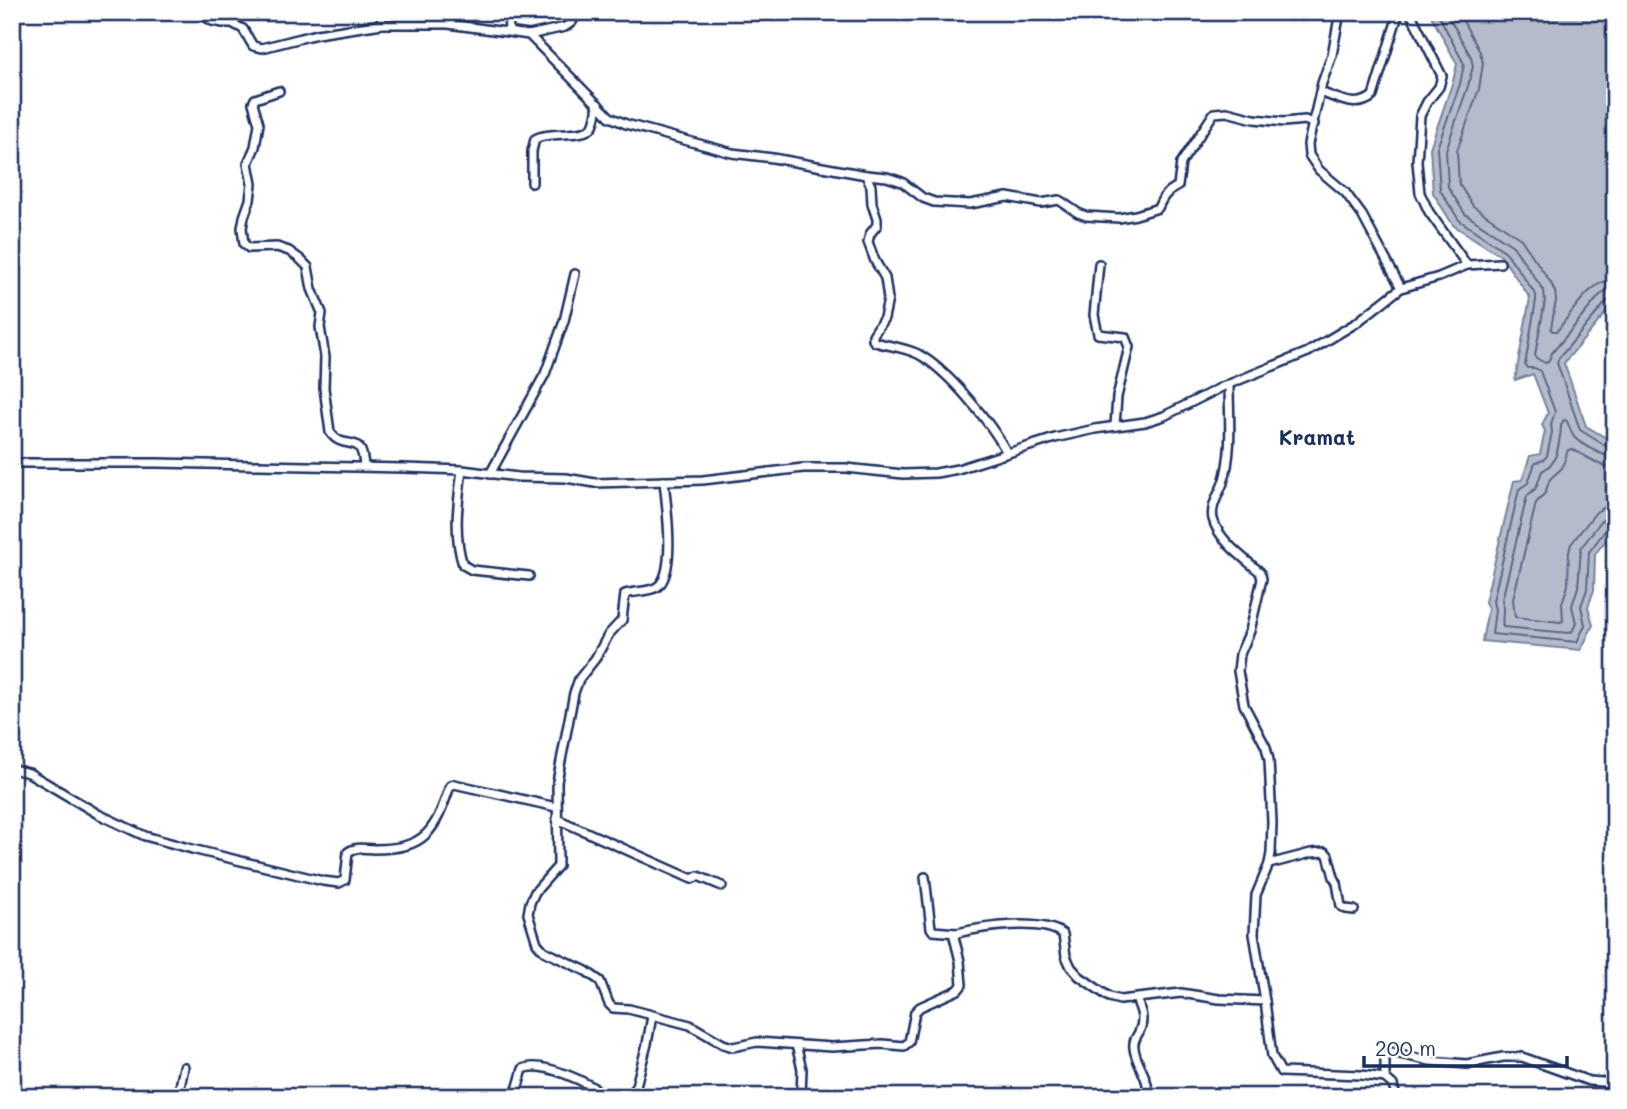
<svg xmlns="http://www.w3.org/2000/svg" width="1627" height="1109" font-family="Mali,sans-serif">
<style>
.water{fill:#b5bbca;stroke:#77839f;stroke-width:2}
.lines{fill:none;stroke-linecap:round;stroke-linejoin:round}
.shore{stroke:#596789;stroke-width:2}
.minor-casing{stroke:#1b2f5e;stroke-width:12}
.minor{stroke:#fff;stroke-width:7}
.labels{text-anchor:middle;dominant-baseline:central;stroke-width:6;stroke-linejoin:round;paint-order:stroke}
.quarter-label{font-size:21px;font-weight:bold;fill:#1b2f5e;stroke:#fff}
</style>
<rect width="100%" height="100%" fill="#fff"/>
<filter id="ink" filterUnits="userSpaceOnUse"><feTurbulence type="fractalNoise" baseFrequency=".0143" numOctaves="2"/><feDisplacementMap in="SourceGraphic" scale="14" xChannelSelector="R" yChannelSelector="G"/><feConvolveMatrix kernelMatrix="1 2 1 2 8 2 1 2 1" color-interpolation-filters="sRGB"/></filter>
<g filter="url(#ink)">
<!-- water -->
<path class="water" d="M1429,12H1615V302L1564,363L1586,426L1615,443V529L1595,554L1594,590L1588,607L1593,625L1581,650L1482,641L1488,609L1485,602L1514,481L1522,480L1530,456L1540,454L1545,431L1542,425L1548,413L1533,374L1515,380L1530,298L1501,256L1453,225L1433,193L1430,148L1453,81L1457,64Z"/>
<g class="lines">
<!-- shore -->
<g class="shore">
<path d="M1437,12L1464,64L1460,84L1437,148L1440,190L1459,220L1506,252L1536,295V300L1525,365L1527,368H1535L1540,371L1555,412L1551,424L1552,432L1547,456L1543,460L1535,463L1528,483L1519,489L1493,601L1495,610L1492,634L1577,642L1585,625L1581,606L1587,589L1589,552L1607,528L1615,525"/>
<path d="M1446,12L1471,57L1473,66L1468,86L1446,150L1448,187L1465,214L1513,246L1544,291L1545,301L1535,355L1536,358L1545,363L1548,362L1552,353L1600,295L1607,291L1615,290"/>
<path d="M1458,12L1480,52L1483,63L1479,89L1457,151L1459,184L1473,206L1521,239L1551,283L1555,292L1556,300L1551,328L1552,331H1557C1572,313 1590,280 1615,279"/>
<path d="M1615,299L1607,301L1559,358L1557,363L1580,430L1609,448L1615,449"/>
<path d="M1615,458C1605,457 1581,445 1574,437C1571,432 1569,426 1567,421L1564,420C1559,425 1562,428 1560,436C1558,450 1556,464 1542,471L1536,488L1527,496L1502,600C1505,610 1501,618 1503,627L1569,633L1572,632L1576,623L1572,606L1578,587L1581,548L1601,521L1607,518L1615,516"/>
<path d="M1615,468L1603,466L1572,449L1568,450L1562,468L1550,479L1545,493L1536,503L1513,599L1515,617L1560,622L1563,621L1562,603L1568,585L1569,552L1571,544L1596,512L1605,507L1615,506"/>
</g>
<!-- minor casing -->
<g class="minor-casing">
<g id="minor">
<path d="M198,12L212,21L223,23H232L243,29L253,46L262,48L317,34L382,24H448L529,35L610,117L626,124L732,153L773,158L866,175L887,177L902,182L923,198L934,202L970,204L1007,197L1041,203L1059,200L1078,213L1086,216L1119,218L1136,215L1158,208C1163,196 1167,192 1178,186L1181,163L1214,113L1227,112L1254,119L1284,122L1305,120L1314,124"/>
<path d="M381,12L382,24"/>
<path d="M508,12L509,31"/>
<path d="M1340,12L1332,55L1322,83L1308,144L1309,155L1319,170L1345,192L1362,215L1401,288"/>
<path d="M1410,12L1442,76L1439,87L1427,102L1420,116L1417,162L1420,193L1429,212L1467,265"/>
<path d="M529,35L565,27L572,22L578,12"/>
<path d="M279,91L255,99L253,103L259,124L255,147L248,163L252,184L250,200L244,217L242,228L244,244L249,248L277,247L289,251L300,259L308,267L312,289L322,313L320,327L325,357L324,388L330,432C345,454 362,429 364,467"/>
<path d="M1320,92C1338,98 1356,110 1373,96L1399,12"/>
<path d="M866,175L871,186L872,204L877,219V225L870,234L868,242L875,261L885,278L888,299L884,318L873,335V340L875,342C889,346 906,348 918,354C948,370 992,424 1007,453"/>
<path d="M532,183V151L535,139C548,131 584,138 592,127C596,122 597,111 598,104"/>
<path d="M1099,264L1094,315L1098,334L1125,337L1129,347L1117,397L1115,426"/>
<path d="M1229,384C1229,416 1233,452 1223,483C1219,494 1210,507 1213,519C1218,540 1245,559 1260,572L1262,579L1250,631L1240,654L1238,671L1244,705L1266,747L1269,760L1272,822L1271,853L1269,864L1256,895L1254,934L1265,1001L1272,1056L1281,1072L1361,1075L1385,1078L1393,1085L1396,1097"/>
<path d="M12,463H157L404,468L462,470L518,477L566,478L595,483L703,480L803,468H846L903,474L936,473L958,469L1055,438L1095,429L1145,422L1164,416L1222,387L1308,352L1356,323L1401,288L1439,277L1467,265L1500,263"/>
<path d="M462,470C458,501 453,535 463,565L472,570L529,576"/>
<path d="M490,474L545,374L564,321L575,274"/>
<path d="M664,481C666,503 677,574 657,587C648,592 635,591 625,594L622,620L609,634L595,659L579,679L574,693L557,782L558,866L535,892L530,903L528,914L537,943L544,951L586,971L600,981L609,1004L613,1008L629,1009L690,1025L723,1044L733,1047L757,1042L832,1047L882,1044L904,1046L909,1042L915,1012L920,1007L958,990L962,985L960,961L954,937L957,933C983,927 1041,918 1063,934L1066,956L1071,967L1079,976L1109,997L1120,1000L1181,993L1219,999L1265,1001"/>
<path d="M12,769L29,773L98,814L145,836L192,849L323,881L339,883L345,880L348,852C356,846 364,849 374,849C426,849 435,831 450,786L454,784L556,807"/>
<path d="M557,819L692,879L698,876L722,886"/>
<path d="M1269,864L1311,853L1325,852L1328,855L1334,877L1337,883L1341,906L1346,909L1354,910"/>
<path d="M925,877L931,928L933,931L957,933"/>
<path d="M1136,999C1141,1010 1145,1020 1139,1032C1136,1038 1133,1040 1134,1048C1136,1066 1151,1078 1147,1097"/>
<path d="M796,1045L802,1069L801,1097"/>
<path d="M1385,1078V1056L1387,1053L1391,1052L1430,1061L1467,1064L1503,1057H1522L1589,1081L1615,1083"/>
<path d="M178,1097L184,1067"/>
<path d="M515,1097L523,1069C542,1060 591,1083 606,1097"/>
<path d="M633,1097L647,1044L652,1016"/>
</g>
</g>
<!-- minor -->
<use href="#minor" class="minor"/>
</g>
</g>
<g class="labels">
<!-- quarter labels -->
<g class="quarter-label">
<text x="1317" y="436">Kramat</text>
</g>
</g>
<!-- margin -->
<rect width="1627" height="1109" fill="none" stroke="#fff" stroke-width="42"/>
<rect x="21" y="21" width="1585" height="1067" fill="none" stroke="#1b2f5e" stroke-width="2.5" filter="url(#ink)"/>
<!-- scale -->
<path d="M1364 1056v10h203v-10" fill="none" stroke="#1b2f5e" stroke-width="3.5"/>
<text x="1375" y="1056" font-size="21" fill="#1b2f5e" stroke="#ffffff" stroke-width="5" paint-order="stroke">200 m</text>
</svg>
